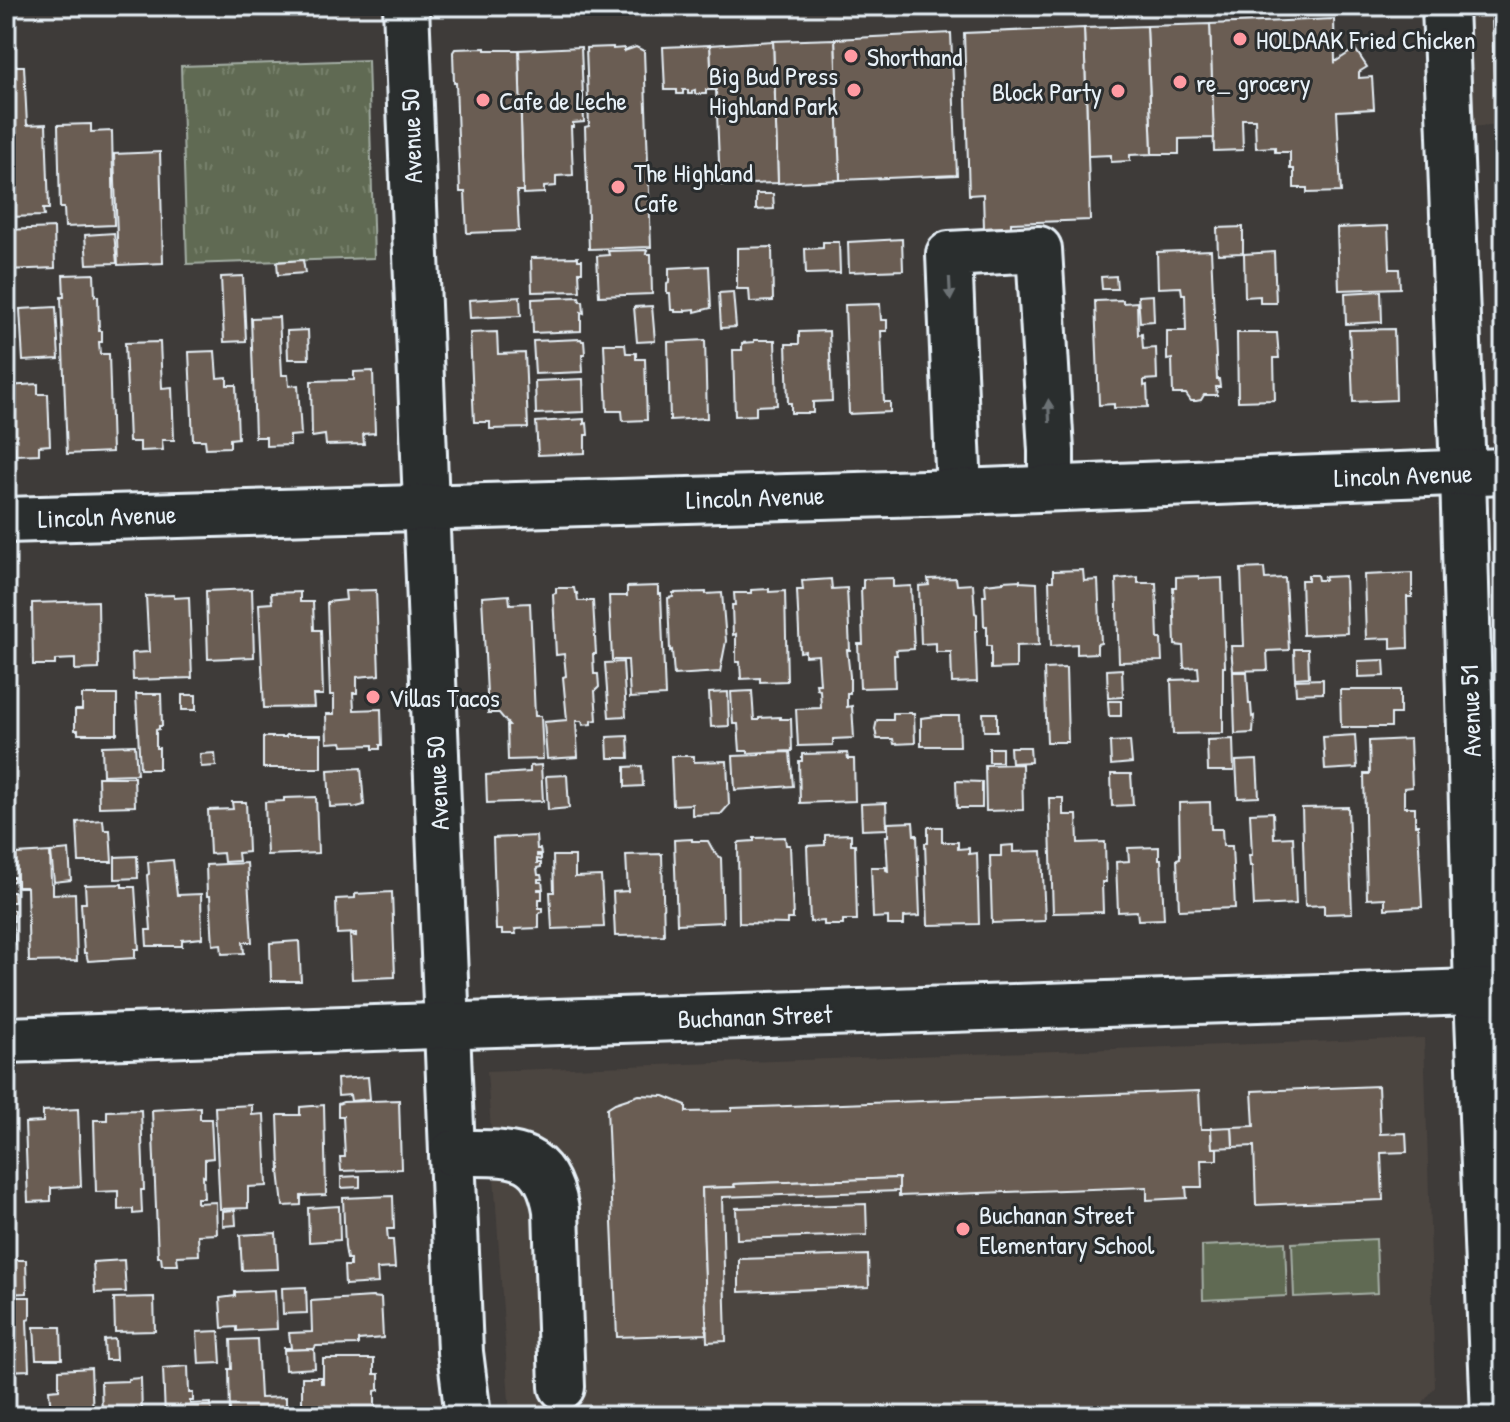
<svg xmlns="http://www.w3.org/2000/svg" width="1510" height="1422" font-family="'Patrick Hand',sans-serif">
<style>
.built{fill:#4c4540}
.grass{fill:#606b52;stroke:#a4aea5;stroke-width:2}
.park{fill:url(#park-tufts);stroke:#a4aea5;stroke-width:2}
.building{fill:#6b5d52;stroke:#e8f1f8;stroke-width:2}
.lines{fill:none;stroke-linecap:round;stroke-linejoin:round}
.minor-casing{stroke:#e8f1f8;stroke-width:50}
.minor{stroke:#2a2d2e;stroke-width:44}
.oneway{fill:#6c7275}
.poi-dot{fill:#ff9aa2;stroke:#2a2d2e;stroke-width:3}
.labels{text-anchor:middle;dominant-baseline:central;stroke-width:6;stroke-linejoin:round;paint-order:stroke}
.poi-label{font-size:26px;fill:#e8f1f8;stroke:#2a2d2e;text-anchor:start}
.street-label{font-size:26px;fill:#e8f1f8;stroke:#2a2d2e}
</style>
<defs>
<pattern id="park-tufts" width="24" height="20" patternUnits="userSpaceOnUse" patternTransform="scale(2)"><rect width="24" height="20" fill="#606b52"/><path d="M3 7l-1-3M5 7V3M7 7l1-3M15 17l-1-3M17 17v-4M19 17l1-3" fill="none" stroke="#77816c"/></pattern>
</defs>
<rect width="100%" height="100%" fill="#3e3b39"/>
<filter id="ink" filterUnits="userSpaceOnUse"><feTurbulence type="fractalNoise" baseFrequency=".0125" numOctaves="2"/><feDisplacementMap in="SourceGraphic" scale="16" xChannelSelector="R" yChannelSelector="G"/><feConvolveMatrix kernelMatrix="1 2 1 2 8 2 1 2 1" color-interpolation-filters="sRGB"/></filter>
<g filter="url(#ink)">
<!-- built -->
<g class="built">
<path d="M1464,6H1504V124L1469,127Z"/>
<path d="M1424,1038L1435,1387L1419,1408L1408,1411L1282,1416H510L487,1071Z"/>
</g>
<!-- grass -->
<g class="grass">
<path d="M1376,1239L1378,1293L1294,1297L1292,1243Z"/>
<path d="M1285,1242L1287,1296L1203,1300L1202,1246Z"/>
</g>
<!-- park -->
<path class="park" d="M368,60L374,258L187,264L181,66Z"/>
<!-- building -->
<g class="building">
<path d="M1492,15H1504V115H1495Z"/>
<path d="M1334,19L1335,62L1355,49L1367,67L1359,72V78L1372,77L1374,109L1337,111L1341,192L1307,193V188H1294V169H1290V152H1275V147L1256,148L1255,119H1242L1243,150L1214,151L1210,24Z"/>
<path d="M1210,24L1214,138L1179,139V154H1152L1147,26Z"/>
<path d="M1147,26L1152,154L1130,155V161L1111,162V155L1088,156L1084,28Z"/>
<path d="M1084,28L1090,220L1011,223V227L984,228L983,194L969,195L964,33Z"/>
<path d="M951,33L957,175L840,180L835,39Z"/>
<path d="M835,39L840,180L778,183L773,41Z"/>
<path d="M773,41L778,183L720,185L716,90H712L710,45Z"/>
<path d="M710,45L712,90H706V94H695V90L692,91V94H688V90H683V94H677V90H665L663,47Z"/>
<path d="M581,47L584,122L573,123V127H571L573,175L556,176V186L544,187V193L523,194L519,50Z"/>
<path d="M613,47V49L624,48V51L636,47L644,51L651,247L589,249L585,127L589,126L586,48Z"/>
<path d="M485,48V50H519L523,191H517L519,231L467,233L465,192H460L456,83H454L453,52L455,49Z"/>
<path d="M6,66H24L27,125L46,124L49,209H43L44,216L6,217Z"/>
<path d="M91,124V132L112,131L114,225L65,227L64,208H60L58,125Z"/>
<path d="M1504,130V167H1498V145L1504,146Z"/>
<path d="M160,152L163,263L118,265L114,154Z"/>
<path d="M756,194H773L774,209L756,210Z"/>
<path d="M1388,226L1390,269H1399L1400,288L1339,290L1337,228Z"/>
<path d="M1243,227V253L1218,254L1217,228Z"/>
<path d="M54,228L55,268L6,270V230Z"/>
<path d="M114,233L117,263L87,264L85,235Z"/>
<path d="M902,239L903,270L849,272L848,242Z"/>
<path d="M823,242H839L840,273L806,274L805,249L823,248Z"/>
<path d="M772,247L773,301L750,302L749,289H737V248Z"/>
<path d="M647,250L646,254H651L652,294L599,296L597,256L609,255L608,251Z"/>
<path d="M1211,250L1217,379H1219L1220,387H1216L1217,395H1204L1201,400L1196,401H1191L1186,394H1173L1172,359L1167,360V331H1186L1185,294H1182L1181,287L1158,288L1157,252Z"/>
<path d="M1274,252L1276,303H1260V296L1245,297L1244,254Z"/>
<path d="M578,257V260H582V272H579L580,291L532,292L531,258Z"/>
<path d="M303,260L305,273L278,275L277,262Z"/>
<path d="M709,266L711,308L695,312V309L685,310V312H675V310H671L670,293H667V283L669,282V268Z"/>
<path d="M94,274L95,296H98L99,331H102V342H99L100,354H109L112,452L67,454L61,297H64L63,275Z"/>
<path d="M243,276L246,341L224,342L221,277Z"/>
<path d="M1116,276L1117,289H1102L1101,277Z"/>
<path d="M1381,291L1382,322L1346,324L1345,293Z"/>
<path d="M733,292L736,327L721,328L719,293Z"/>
<path d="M1153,295L1154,321L1140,322L1138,296Z"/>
<path d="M520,297L521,316L470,318L469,300Z"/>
<path d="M579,297L580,301H583L584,313L581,312V331L533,333L532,299Z"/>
<path d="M1123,300V303L1137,302L1138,335L1142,334L1143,349L1156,348L1157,379L1144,380V386L1147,385L1148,407L1114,408V404L1099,405L1095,301Z"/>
<path d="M880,304L881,320H887V331H881L884,402H890V412L849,414L845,305Z"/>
<path d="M652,306L655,341L637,342L634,307Z"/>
<path d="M56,307L59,359L23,361L20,309Z"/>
<path d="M279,317L282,375H288L289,386L298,385L301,435L290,436V445L266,446V437H255L251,318Z"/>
<path d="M1394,329L1396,400L1353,402L1351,348H1350L1349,330Z"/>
<path d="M308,330L309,359H288L287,331Z"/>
<path d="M829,331L832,401L813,402V413H791V403H788L786,344H799V332Z"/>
<path d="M497,332L498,354L525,353L528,428L490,429V422H474L470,333Z"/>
<path d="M1237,333H1277L1279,358H1274L1275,400L1238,401Z"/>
<path d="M581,339L582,341H584L585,354H582L583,372L535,374L533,341Z"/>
<path d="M705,340L707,418L670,420L668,342Z"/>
<path d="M754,340H775L777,405L756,406V415L735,416L733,350H742V343L754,342Z"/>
<path d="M160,342L162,388L172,387L174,440H162L163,450L140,451V442H129L125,343Z"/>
<path d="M604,344H625L626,353H636V359H645L647,420L623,421L622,411H607Z"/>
<path d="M215,351L217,378L227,377V385H236L238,438L230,439V447L206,448L205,440H193L189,352Z"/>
<path d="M373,371L375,433L363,434L364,444L326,445L325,435L312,437L311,381L354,380V372Z"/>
<path d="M583,379L584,412L536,414L535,381Z"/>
<path d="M38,384V394H48L50,445L39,446V454L15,455V447H6V386Z"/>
<path d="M584,419V424L587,423L588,435H585V453L538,455L536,422Z"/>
<path d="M1264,568L1265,579L1285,578L1289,650L1267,651L1268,670L1233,671L1231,646H1244L1241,569Z"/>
<path d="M1083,570L1084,581L1098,580L1101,643L1097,644V653L1077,654V644L1051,646L1049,581H1053V571Z"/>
<path d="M1412,573V597H1407L1408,648L1391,649V638L1366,639L1364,575Z"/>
<path d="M1308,575H1317L1318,580H1325L1324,577L1345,576L1347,633L1303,635L1301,580H1308Z"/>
<path d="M1199,576L1200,579L1222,578L1225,667H1223V733L1173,734L1171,680L1199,679L1198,667L1184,668L1183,646L1175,645L1173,587H1176V577Z"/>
<path d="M1138,577V583H1156L1158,639H1161L1162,661L1119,662L1116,579Z"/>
<path d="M893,578V587L911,586L914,649L896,650L897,655H894L895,687L860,688L858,644H863L861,588H863V579Z"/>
<path d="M956,578L957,585L973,584L975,613L977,614V631H975L977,682L952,683L951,652H936V643L921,644L919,586L929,585L928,579Z"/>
<path d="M831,579L832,589L847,588L850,650H847L850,676V693H847V707L852,706L854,738L833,739V745L798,746L796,709L821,708L820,690L817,689L816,684H820L818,655L805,656V651L800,652L797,590H803L802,581Z"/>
<path d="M1020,580V582L1037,583L1039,645L1016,646V668L991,669V646H987V626H984L983,596H986L985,584L1003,582V581Z"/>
<path d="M658,586V594H661L665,696L630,698L628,660H612L609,596H627V587Z"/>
<path d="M556,588H574L575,593H577L578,601H593L596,654H593L594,674H598L599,687L595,691L597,720L591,721V724L583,725L582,721H576L578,757L547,759L544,722L567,720L563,677L566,676L564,654L556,655L553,594L556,593Z"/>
<path d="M252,589L254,657L208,659L206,591Z"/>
<path d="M769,589V592L785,591L787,681L760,682V678L741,679L740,662H736V634L733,635L732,605H735L734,593H751V590Z"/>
<path d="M376,590L379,675L357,677V693H353L354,710L381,709L382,745H380V749H373V745L343,746L342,742L327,743L326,714H334V695H330L327,602L346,600L345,591Z"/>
<path d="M300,592V602H313L314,630H321L323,695H313L314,707L264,708L259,604L272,603L271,593Z"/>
<path d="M706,592V594L722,593L726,641L720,672L674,675L672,650L670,651L668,598L673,597V593Z"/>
<path d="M174,595V598L189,597L192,678L133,680L132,653L149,652L146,596Z"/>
<path d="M509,595L510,604L530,603L535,716H541L543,759L508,760L507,725H509L499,713H488L482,597Z"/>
<path d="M98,601L99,669L75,670V659L55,660V665H33L32,603Z"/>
<path d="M1294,649H1308L1309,677L1295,678Z"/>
<path d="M1384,660L1385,676L1358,677V661Z"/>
<path d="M623,662L626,716L609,717L605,663Z"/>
<path d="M1066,668L1068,742H1047L1044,669Z"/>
<path d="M1122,669L1123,697L1108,698L1107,670Z"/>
<path d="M1233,672H1247L1249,704H1251L1252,717L1254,716L1253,733L1235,734Z"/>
<path d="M1323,679V693L1296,694L1295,680Z"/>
<path d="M1340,690H1400V714H1391V727H1341Z"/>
<path d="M752,691L754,720H759V718L780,717V719H791L792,751L748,753V751H740L738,724H733L731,692Z"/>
<path d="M728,692L729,726L711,727L709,693Z"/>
<path d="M136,694H161L162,726H159V729L156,730V748H159V769H140Z"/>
<path d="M82,695H117V734H78V730H75V710H82Z"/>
<rect x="182" y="695" width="14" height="15"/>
<path d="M1108,701H1121V716H1109Z"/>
<path d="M893,713H914L915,743L894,744L893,739H877L875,729L877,720H893Z"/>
<path d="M983,713H997V731H984Z"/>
<path d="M938,716H959L960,746H921V718Z"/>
<path d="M286,735H321V768H263V737H286Z"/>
<path d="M1355,735L1357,768L1325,770L1323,737Z"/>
<path d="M628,736L629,758H608L607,737Z"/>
<path d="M1233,739L1234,771H1208L1207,740Z"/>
<path d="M1410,739L1412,787L1404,788V807H1415V825H1418L1422,907L1385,909V898L1367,899L1364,774H1370L1369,741Z"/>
<path d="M1130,741L1132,763L1111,765L1110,742Z"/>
<path d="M6,745H9L10,777L6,778Z"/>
<path d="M135,745L137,774L103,775L102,746Z"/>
<path d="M1010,747H1030L1031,762L1011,763Z"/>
<rect x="989" y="748" width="13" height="14"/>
<path d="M790,752L793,786L735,790L733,756L759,755V753Z"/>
<path d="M215,753L216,766L201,767L200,754Z"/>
<path d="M847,753L848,759H854L855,801L800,803L799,761H802V754Z"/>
<path d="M671,756H694V762L727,761L729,805L721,814L692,815V804L673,805Z"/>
<path d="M1257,760L1259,797L1238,798L1236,761Z"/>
<path d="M1022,764L1023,810L986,811L985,765Z"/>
<path d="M541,765L543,801L487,803L486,775L530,772V766Z"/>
<path d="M642,766L643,786L625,787V767Z"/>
<path d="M361,768L364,805L353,808L352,806L330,807L328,770Z"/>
<path d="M1111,774H1131L1133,805L1112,806Z"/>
<path d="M567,775L569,808L548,810L546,776Z"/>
<path d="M98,777H134L135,806L99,807Z"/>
<path d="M956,781L982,782V808H957Z"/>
<path d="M316,797L318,853L267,855L265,802L284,801V798Z"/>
<path d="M1049,798H1063V815H1077L1078,843L1105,842L1106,882H1102L1103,912L1053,913Z"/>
<path d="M232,802H246L248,852L238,853L239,861L224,862L223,853L210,854L208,810L233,809Z"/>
<path d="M1210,802L1211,829H1222L1223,846H1232L1235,908L1179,910L1177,859L1180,858L1179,803Z"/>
<path d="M886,803L887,829L862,830L861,804Z"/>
<path d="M1348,807L1352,913L1324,914V905L1305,906L1302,808Z"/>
<path d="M1273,812L1274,838L1293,837L1296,904L1254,906L1252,866H1250L1249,855H1252L1250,813Z"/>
<path d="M103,820L104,830H110L112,862H79L77,822Z"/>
<path d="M913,822L914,835H917L920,916L904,917V925H888V917L873,918L871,867H886V870L888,871L886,836H888V823Z"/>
<path d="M928,827H942V842H958V849L969,848V854L977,853L979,924L928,925L925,843H928Z"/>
<path d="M851,834V844H855L857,920H843V925H824V921L810,922L807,846L825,845V835Z"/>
<path d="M536,836L537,849H540L541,854H537V856H541V860L537,859V863H541V867L537,868L538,875H541L542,879H538V882H542L543,889H538V890H542V899H539V908H543V912L539,913V928L515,929L516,934H502V930H496L493,838Z"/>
<path d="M785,837L786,845H790L793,919H787V924L739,923L738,844L740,842L754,841V838Z"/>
<path d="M692,839V841H708L714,852L721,858L723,922L677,924L674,840Z"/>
<path d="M1013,845V852L1042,851L1045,921L992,923L990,856H1001V846Z"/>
<path d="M1159,847V859H1161L1164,919L1138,920L1137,911L1118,912L1116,862L1129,861L1128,848Z"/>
<path d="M69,850L71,880L54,882L51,852Z"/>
<path d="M50,852L51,883L53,884V894L75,893L77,961L29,962L27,887H17L16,854Z"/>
<path d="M662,854L664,935L615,936L613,892L628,891L626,855Z"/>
<path d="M137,856L138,878L115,879V857Z"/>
<path d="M553,856H575V877L601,876L604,927L552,929L550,892H554Z"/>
<path d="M173,860L177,895L201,894L202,938L182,940V946H147L146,930H151L147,875L149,874L148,862Z"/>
<path d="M6,863H9V877H14V881L10,882V892H14L15,902H10L11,910H14V921H12L15,944L12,945L13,952H9V955L6,956Z"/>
<path d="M247,863L252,942H243L244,953L222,954L221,944L213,945L210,896H207L206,865Z"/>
<path d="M122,884V887H135L139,949H135V958L88,961L86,953H84L81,903H86L85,885Z"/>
<path d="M392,892L395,977L352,979L350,935L356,936V933L337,934L336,899L355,898V894Z"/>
<path d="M299,941L301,981H271L270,943Z"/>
<path d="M368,1077L370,1099L351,1101L350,1095L338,1096L337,1079Z"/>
<path d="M1378,1086L1380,1134L1406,1133L1407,1152L1381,1153L1383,1200L1256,1205L1254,1146L1233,1147L1232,1127L1254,1126L1252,1091Z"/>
<path d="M1199,1091L1201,1129H1211L1212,1148H1217V1160H1201L1202,1187H1186L1187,1198L1147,1200V1187L899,1196V1178L734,1184L735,1187L702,1188L707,1334L617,1337L607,1108L615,1103L639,1095L664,1096L686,1105V1112L732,1111V1108Z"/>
<path d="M399,1100L401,1169L341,1171L340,1157H345L343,1116H338V1104L343,1102Z"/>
<path d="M252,1105V1115L264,1114L267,1186L248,1187V1208L220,1209L215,1107Z"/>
<path d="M324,1105L326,1195L301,1196V1205L283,1206L279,1171H280L278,1115H300V1107Z"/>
<path d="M200,1107V1119H211L213,1158L205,1159V1177L203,1176L204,1198H197V1203L216,1202L217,1234L198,1235L199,1255L177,1256L178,1265H162L161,1257H158L152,1110Z"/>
<path d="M78,1109L81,1186L51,1188V1201L28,1202L25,1123L43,1122V1111Z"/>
<path d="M141,1110L144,1190H141L142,1213L133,1214V1209L118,1210V1191L96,1192L94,1120H107V1111Z"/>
<path d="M11,1118L13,1216H6V1119Z"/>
<path d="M1232,1127L1233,1147L1212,1148L1211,1128Z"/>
<path d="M360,1176V1187L341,1188V1177Z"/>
<path d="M899,1178V1191L722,1197L726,1341L707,1342L702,1188L735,1187L734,1184Z"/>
<path d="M393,1196L394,1229H387L388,1240H393L395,1268L377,1269L378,1283L345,1285L344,1266H350V1259H347L345,1247L343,1198Z"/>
<path d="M866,1204L867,1235L737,1239L736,1208Z"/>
<path d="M339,1206L340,1240L309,1242L308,1208Z"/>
<path d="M235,1210L236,1225L223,1226V1211Z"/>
<path d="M276,1233L278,1269L242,1270L240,1235Z"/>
<path d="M868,1255L869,1287L739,1292V1259Z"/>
<path d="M6,1260H26L27,1293L6,1294Z"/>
<path d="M124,1260L126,1292L95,1293L93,1262Z"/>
<path d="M306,1287L307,1313L283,1314L282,1288Z"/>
<path d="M275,1290L277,1329L237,1331V1327L222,1328L220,1298L235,1296V1292Z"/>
<path d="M16,1297H30V1319L27,1320L29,1370L7,1371L9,1416H6V1305L14,1304L16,1307Z"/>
<path d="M154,1297L155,1331L115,1332L114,1298Z"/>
<path d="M372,1297L381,1298L383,1338L358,1340V1345L316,1346L314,1349L284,1350V1348H291L289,1333L312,1332L311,1301Z"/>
<path d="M34,1327H61L62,1359H36Z"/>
<path d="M219,1331L221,1363L199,1364L197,1332Z"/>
<path d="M115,1339L116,1360H105L104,1340Z"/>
<path d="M257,1339L260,1398L286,1397V1416H230L229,1369H232L231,1340Z"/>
<path d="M314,1349L315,1368L285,1370L284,1350Z"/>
<path d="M323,1359H374V1374H379V1390L375,1391V1408H302V1377H321V1383H323Z"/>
<path d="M188,1366L189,1393H193V1401H190V1404L211,1403L212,1416H165L163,1368Z"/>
<path d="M91,1368L93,1416H47V1412L51,1411L49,1390L59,1389V1370Z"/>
<path d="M141,1378L142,1416H102L101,1382L128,1381V1379Z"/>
</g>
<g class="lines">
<!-- minor casing -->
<g class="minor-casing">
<g id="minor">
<path d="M406,6L460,1352L468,1416"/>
<path d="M1445,6L1463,473L1477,992L1494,1416"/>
<path d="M959,492L949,254L1039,249L1051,451V488"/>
<path d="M6,520L959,492L1504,471"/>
<path d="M6,1040L1504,991"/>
<path d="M452,1153C507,1154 545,1145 556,1210L562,1387"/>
</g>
</g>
<!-- minor -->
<use href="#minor" class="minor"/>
</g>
<!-- one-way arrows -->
<defs><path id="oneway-solid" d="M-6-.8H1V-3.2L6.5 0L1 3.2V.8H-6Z" transform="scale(2)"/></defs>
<g class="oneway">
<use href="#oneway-solid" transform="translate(950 289) rotate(87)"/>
<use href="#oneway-solid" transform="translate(1049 411) rotate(-93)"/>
</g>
</g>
<!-- markers -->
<g class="poi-dot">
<circle cx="1240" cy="39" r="8"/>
<circle cx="851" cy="56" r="8"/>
<circle cx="1180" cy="82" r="8"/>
<circle cx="854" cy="90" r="8"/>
<circle cx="1118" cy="91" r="8"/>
<circle cx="483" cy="100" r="8"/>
<circle cx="618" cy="187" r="8"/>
<circle cx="373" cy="697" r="8"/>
<circle cx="963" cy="1229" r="8"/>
</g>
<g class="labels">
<!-- poi labels -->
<g class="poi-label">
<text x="1256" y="39">HOLDAAK Fried Chicken</text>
<text x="867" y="56">Shorthand</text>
<text x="838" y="75" text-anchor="end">Big Bud Press<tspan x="838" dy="30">Highland Park</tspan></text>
<text x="1196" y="82">re_ grocery</text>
<text x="1102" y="91" text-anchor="end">Block Party</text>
<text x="499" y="100">Cafe de Leche</text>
<text x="634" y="172">The Highland<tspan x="634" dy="30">Cafe</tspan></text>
<text x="389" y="697">Villas Tacos</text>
<text x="979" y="1214">Buchanan Street<tspan x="979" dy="30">Elementary School</tspan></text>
</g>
<!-- street labels -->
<g class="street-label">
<text transform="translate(411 136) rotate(-92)">Avenue 50</text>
<text transform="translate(1403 475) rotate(-2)">Lincoln Avenue</text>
<text transform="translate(755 497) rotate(-2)">Lincoln Avenue</text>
<text transform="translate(107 516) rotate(-2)">Lincoln Avenue</text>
<text transform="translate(1470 711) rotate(-92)">Avenue 51</text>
<text transform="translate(437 783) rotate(-93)">Avenue 50</text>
<text transform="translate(755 1016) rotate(-2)">Buchanan Street</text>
</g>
</g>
<!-- margin -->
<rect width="1510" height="1422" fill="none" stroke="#2a2d2e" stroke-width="32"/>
<rect x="16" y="16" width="1478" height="1390" fill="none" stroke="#e8f1f8" stroke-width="3" filter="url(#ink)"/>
</svg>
